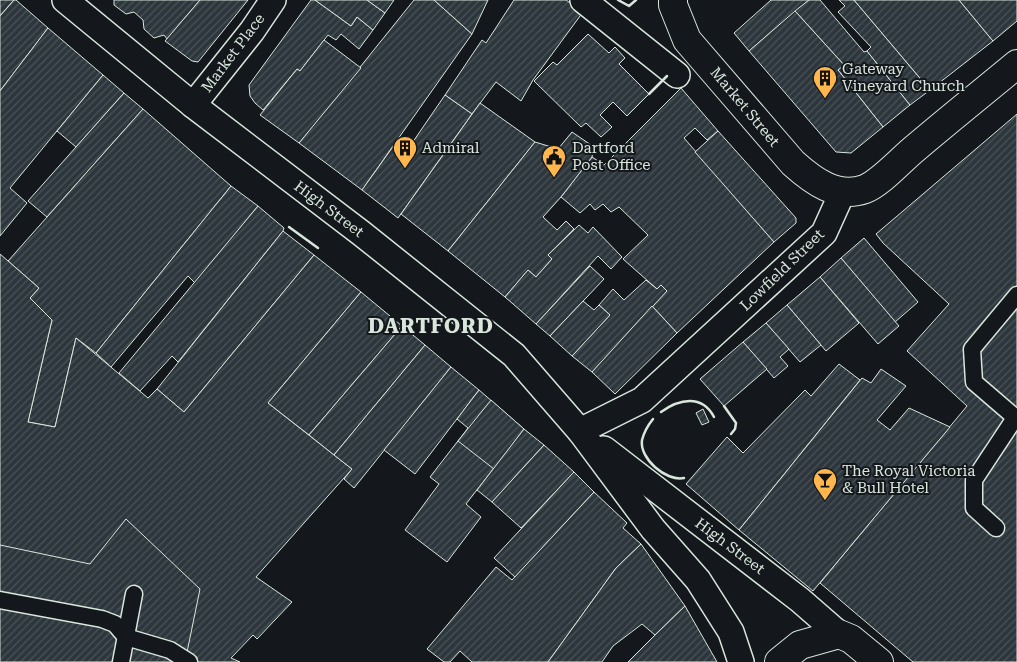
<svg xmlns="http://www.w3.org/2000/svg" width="1017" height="662" font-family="'Roboto Serif',serif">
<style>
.building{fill:url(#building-hatch);stroke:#d8e6dc}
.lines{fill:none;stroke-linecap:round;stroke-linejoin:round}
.service-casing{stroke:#d8e6dc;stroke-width:19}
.pedestrian-casing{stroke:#d8e6dc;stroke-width:28}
.minor-casing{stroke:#d8e6dc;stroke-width:30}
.primary-casing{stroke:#d8e6dc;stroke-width:30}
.service{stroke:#14181c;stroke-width:16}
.pedestrian{stroke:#14181c;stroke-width:25}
.minor{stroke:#14181c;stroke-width:28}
.primary{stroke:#14181c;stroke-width:28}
.wall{stroke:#d8e6dc;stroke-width:2.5}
.labels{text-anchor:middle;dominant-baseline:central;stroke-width:4;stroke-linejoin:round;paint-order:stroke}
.street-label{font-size:15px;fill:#d8e6dc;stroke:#14181c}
.poi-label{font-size:15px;fill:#d8e6dc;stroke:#14181c;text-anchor:start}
.district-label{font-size:20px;font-weight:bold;letter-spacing:1px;fill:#d8e6dc;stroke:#14181c}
</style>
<defs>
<pattern id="building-hatch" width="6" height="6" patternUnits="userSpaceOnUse" patternTransform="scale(1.25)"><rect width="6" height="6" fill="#2c363c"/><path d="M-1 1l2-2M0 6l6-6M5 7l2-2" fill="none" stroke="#4a5358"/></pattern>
</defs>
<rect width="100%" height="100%" fill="#14181c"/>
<!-- building -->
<g class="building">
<path d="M0,0H14L0,16Z"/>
<path d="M14,0H16L48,28L0,91V16Z"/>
<path d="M114,0H200L167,39L164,35L154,38L144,29L143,20L134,12L126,14L114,5Z"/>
<path d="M200,0H248L198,62L192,61L165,41Z"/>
<path d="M311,0H315L351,26L357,17L373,30L359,49L341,34L336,40L328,35L300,71L297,69L263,110L255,103L250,96L249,85Z"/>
<path d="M315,0H367L385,13L373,30L357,17L351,26Z"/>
<path d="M367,0H394L385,13Z"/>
<path d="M414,0H434L472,34L362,190L299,143Z"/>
<path d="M434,0H488L472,34Z"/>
<path d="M514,0H566L583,12L533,80L521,101L496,82L472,114L445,95L482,40L486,43Z"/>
<path d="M771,0H809L749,51L734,33Z"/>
<path d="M809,0H820L864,52L867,51L910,105L883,127L838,70L844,65L795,11Z"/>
<path d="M839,0H854L930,90L910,105L867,51L871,47L838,12L845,6Z"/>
<path d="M854,0H959L993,41L930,90Z"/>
<path d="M959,0H1017V21L993,41Z"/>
<path d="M795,11L844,65L838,70L883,127L851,153L836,152L749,51Z"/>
<path d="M48,28L103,75L10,188L27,203L0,236V91Z"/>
<path d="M588,34L609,53L615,47L625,58L619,64L649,94L627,116L613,102L600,115L612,127L601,137L586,123L581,127L534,81L553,62L557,65Z"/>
<path d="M324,40L361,68L299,143L260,115L297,69L300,71Z"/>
<path d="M103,75L124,93L76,147L57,131Z"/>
<path d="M681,88L718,131L707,140L695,128L684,138L774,242L677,333L652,306L667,291L661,285L657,289L623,259L648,235L619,207L611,212L603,204L595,210L590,204L580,213L561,197L592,157L604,165Z"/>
<path d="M124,93L143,109L47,217L28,201Z"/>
<path d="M445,95L472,114L398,218L362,190L397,141L408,149Z"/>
<path d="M480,103L535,142L448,251L401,214Z"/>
<path d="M143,109L231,186L96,353L76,338L55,427L28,422L52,320L30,298L39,288L8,261Z"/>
<path d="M1017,114V662H913L820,583L967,406L907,351L949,304L883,243L876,234Z"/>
<path d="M718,131L796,218V223L774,242L695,152Z"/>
<path d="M572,132L594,147L592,157L561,197L543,217L557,230L566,221L574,229L548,255L552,259L536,277L528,270L505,297L448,251L535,142L558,149Z"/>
<path d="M231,186L258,206L195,283L188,276L111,367L96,353Z"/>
<path d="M258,206L284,228L283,231L178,362L172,356L140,391L119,373Z"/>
<path d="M579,225L588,233L593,227L622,257L611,269L598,256L536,324L505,297L528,270L536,277L552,259L548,255Z"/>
<path d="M283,231L314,255L184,412L157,389Z"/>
<path d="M864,238L918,302L895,322L841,258Z"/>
<path d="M0,254L39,288L30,298L52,320L28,422L55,427L76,338L148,398L157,389L184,412L314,255L361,292L268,403L352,469L256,577L292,602L257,639L253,635L231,658L240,662H0Z"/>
<path d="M841,258L899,326L878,344L820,277Z"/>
<path d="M590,266L604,279L550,336L536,324Z"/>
<path d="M820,277L859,323L826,351L787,305Z"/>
<path d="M646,280L657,289L661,285L667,291L592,372L572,356L610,315L599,305L613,289L624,300Z"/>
<path d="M361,292L402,326L309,435L268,403Z"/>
<path d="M583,301L594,310L599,305L610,315L572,356L550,336Z"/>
<path d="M787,305L821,345L800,362L766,323Z"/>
<path d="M652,306L677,333L615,394L592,372Z"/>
<path d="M766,323L789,349L780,357L788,366L774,378L743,342Z"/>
<path d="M402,326L425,345L334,455L309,435Z"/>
<path d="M743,342L767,369L724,406L700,379Z"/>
<path d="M425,345L451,367L354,488L344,479L352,469L334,455Z"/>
<path d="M839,364L860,380L739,530L686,484L727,437L743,453L805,390L811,396Z"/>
<path d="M451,367L479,390L415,474L384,450Z"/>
<path d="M881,369L906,386L877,420L890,430L909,408L950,427L813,591L739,530L862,378L871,383Z"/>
<path d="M479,390L524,429L466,504L481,517L447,562L405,530L439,484L430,477L468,428L457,419Z"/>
<path d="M491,400L524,429L494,469L458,441Z"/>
<path d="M703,409L709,422L702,425L696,413Z"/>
<path d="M524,429L544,445L492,502L477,490Z"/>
<path d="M544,445L574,472L521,528L492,502Z"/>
<path d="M574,472L594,492L515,577L494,558Z"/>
<path d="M594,492L627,523L623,528L641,544L616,568L548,662H472L460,651L450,662H444L427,649L496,567L512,580Z"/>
<path d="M126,519L200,589L185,662H0V545L90,564Z"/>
<path d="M641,544L685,606L655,635L642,624L613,646L602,662H548L616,568Z"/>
<path d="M685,606L717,662H628L655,635Z"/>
</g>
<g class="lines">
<!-- service casing -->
<g class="service-casing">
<g id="service">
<path d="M1017,295L972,349L974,382L1017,419"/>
<path d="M996,528L974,508V480L1015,418"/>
<path d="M0,600L102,619L115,624L126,637L170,650L189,662"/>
<path d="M121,662L134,594"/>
</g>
</g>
<!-- pedestrian casing -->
<g class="pedestrian-casing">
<g id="pedestrian">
<path d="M65,0L193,105L361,233L514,355L580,431L653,529L698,580L731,632L741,662"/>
<path d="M583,0L677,75"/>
<path d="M193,105L252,31L273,0"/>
<path d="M580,431L642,400L824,233L843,191"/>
<path d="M604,449L800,600L839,634"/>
</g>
</g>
<!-- minor casing -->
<g class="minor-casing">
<path id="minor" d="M779,662L800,645L839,634L851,639L879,662"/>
</g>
<!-- primary casing -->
<g class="primary-casing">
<path id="primary" d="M673,0V5L687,40L793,163C813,181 837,199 865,189C880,183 900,161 913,150C947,121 982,93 1017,64"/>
</g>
<!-- service -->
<use href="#service" class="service"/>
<!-- pedestrian -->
<use href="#pedestrian" class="pedestrian"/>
<!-- minor -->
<use href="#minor" class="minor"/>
<!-- primary -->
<use href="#primary" class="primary"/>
<!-- wall -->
<g class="wall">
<path d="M618,0L629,6L636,0"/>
<path d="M649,94L667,76"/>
<path d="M289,227L318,248"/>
<path d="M724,406L736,423L735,429L731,434"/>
<path d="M661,412C679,399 702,394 714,417"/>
<path d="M653,419C649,424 644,432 642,440C639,458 666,482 684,478"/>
</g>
</g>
<!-- icons -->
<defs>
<g id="building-pin" transform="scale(1.25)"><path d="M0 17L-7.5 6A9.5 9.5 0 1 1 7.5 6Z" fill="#ffb74d" stroke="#14181c"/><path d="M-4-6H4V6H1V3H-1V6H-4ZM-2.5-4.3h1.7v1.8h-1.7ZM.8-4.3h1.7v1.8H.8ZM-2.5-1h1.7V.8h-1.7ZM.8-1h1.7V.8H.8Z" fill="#111"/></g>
<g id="civic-pin" transform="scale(1.25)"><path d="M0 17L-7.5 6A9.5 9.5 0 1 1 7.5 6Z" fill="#ffb74d" stroke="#14181c"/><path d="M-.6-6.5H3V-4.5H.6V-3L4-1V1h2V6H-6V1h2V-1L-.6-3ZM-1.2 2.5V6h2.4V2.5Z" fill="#111"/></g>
<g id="bar-pin" transform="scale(1.25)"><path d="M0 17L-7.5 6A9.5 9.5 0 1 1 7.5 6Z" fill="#ffb74d" stroke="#14181c"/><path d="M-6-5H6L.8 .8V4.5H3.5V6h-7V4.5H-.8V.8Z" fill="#111"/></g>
</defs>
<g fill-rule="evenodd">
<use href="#building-pin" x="825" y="78"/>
<use href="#building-pin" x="405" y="148"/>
<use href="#civic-pin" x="554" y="157"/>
<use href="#bar-pin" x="825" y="480"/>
</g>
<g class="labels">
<!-- street labels -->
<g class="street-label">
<text transform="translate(233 53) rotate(-53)">Market Place</text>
<text transform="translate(745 107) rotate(50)">Market Street</text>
<text transform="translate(329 209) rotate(37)">High Street</text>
<text transform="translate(782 270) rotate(-44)">Lowfield Street</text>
<text transform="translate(730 546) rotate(37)">High Street</text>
</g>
<!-- poi labels -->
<g class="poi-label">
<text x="842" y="69">Gateway<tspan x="842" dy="17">Vineyard Church</tspan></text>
<text x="422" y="148">Admiral</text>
<text x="572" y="148">Dartford<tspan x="572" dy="17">Post Office</tspan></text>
<text x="842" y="471">The Royal Victoria<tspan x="842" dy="17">&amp; Bull Hotel</tspan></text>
</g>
<!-- district labels -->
<g class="district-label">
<text x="431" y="326">DARTFORD</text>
</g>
</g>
</svg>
